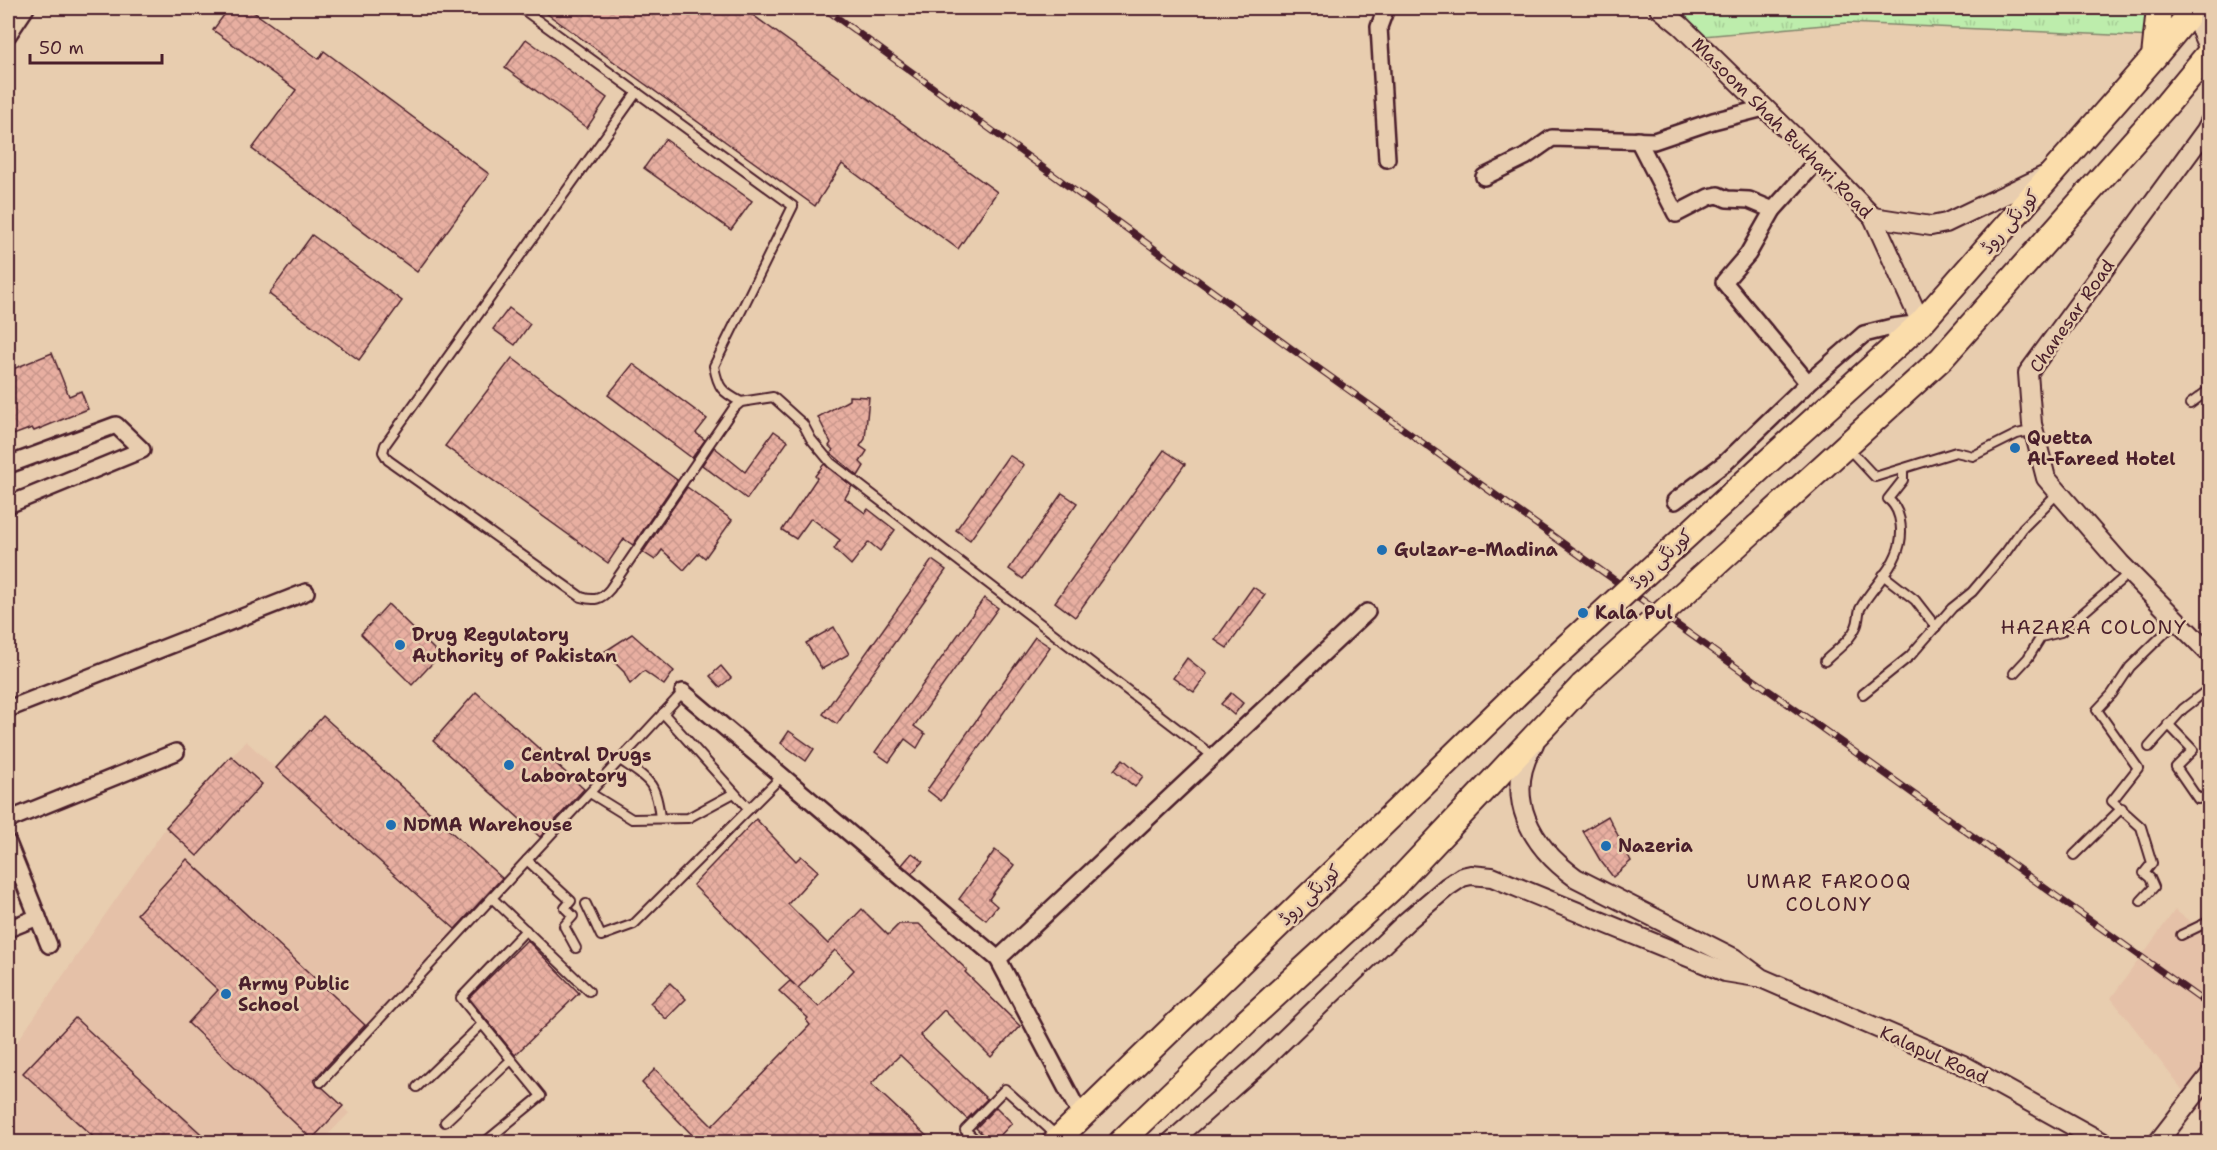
<svg xmlns="http://www.w3.org/2000/svg" width="2217" height="1150" font-family="'Shantell Sans','Playpen Sans Arabic',sans-serif">
<style>
.built{fill:#e5c1a8}
.grass{fill:url(#grass-tufts);stroke:#84866c;stroke-width:1.5}
.building{fill:url(#building-cross-hatch);stroke:#4a1f2b;stroke-width:1.5;fill-rule:evenodd}
.lines{fill:none;stroke-linecap:round;stroke-linejoin:round}
.service-casing{stroke:#4a1f2b;stroke-width:12}
.minor-casing{stroke:#4a1f2b;stroke-width:20}
.tertiary-casing{stroke:#4a1f2b;stroke-width:22}
.primary-casing{stroke:#4a1f2b;stroke-width:28}
.service{stroke:#e8cdaf;stroke-width:8}
.minor{stroke:#e8cdaf;stroke-width:15}
.tertiary{stroke:#e8cdaf;stroke-width:18}
.primary{stroke:#fbddab;stroke-width:24}
.rail-casing{stroke:#4a1f2b;stroke-width:7}
.rail{stroke:#e8cdaf;stroke-width:4.5;stroke-dasharray:14;stroke-linecap:butt}
.primary-bridge-casing{stroke:#4a1f2b;stroke-width:28;stroke-linecap:butt}
.primary-bridge{stroke:#fbddab;stroke-width:24}
.poi-dot{fill:#1f6fb2;stroke:#e8cdaf;stroke-width:2}
.labels{text-anchor:middle;dominant-baseline:central;stroke-width:5;stroke-linejoin:round;paint-order:stroke}
.street-label{font-size:18px;fill:#4a1f2b;stroke:#e8cdaf}
.poi-label{font-size:18px;font-weight:bold;fill:#4a1f2b;stroke:#e8cdaf;text-anchor:start}
.neighbourhood-label{font-size:20px;letter-spacing:1.5px;fill:#4a1f2b;stroke:#e8cdaf}
</style>
<defs>
<pattern id="grass-tufts" width="24" height="20" patternUnits="userSpaceOnUse" patternTransform="scale(1.5)"><rect width="24" height="20" fill="#bdedac"/><path d="M3 7l-1-3M5 7V3M7 7l1-3M15 17l-1-3M17 17v-4M19 17l1-3" fill="none" stroke="#a4cb94"/></pattern>
<pattern id="building-cross-hatch" width="8" height="8" patternUnits="userSpaceOnUse" patternTransform="scale(1.5)"><rect width="8" height="8" fill="#e8afa1"/><path d="M0 0l8 8M0 8l8-8" fill="none" stroke="#c8968b"/></pattern>
</defs>
<rect width="100%" height="100%" fill="#e8cdaf"/>
<filter id="ink" filterUnits="userSpaceOnUse"><feTurbulence type="fractalNoise" baseFrequency=".0167" numOctaves="2"/><feDisplacementMap in="SourceGraphic" scale="12" xChannelSelector="R" yChannelSelector="G"/><feConvolveMatrix kernelMatrix="1 2 1 2 8 2 1 2 1" color-interpolation-filters="sRGB"/></filter>
<g filter="url(#ink)">
<!-- built -->
<g class="built">
<path d="M246,741L459,934L319,1084L349,1113L321,1142H21L8,1130V1055L166,827Z"/>
<path d="M2175,910L2209,936V1124L2111,998Z"/>
</g>
<!-- grass -->
<path class="grass" d="M1658,8H2159L2154,37L1847,23L1692,37Z"/>
<!-- building -->
<g class="building">
<path d="M229,8H248L319,59L324,51L489,174L417,272L252,149L296,90L213,30Z"/>
<path d="M539,8H743L997,192L958,249L842,164L815,206Z"/>
<path d="M526,39L607,98L587,128L505,68Z"/>
<path d="M665,139L752,201L731,230L644,168Z"/>
<path d="M312,235L402,301L359,360L269,294Z"/>
<path d="M509,308L530,324L515,345L493,329Z"/>
<path d="M52,353L69,396L81,391L88,409L34,431L32,428L8,437V371Z"/>
<path d="M512,358L677,480L633,545L624,539L608,563L445,446Z"/>
<path d="M633,364L707,419L696,433L705,440L692,458L608,395Z"/>
<path d="M849,396L869,397L865,439L860,446L867,451L860,462L864,466L858,476L831,453L833,450L829,446L831,443L818,417L849,400Z"/>
<path d="M774,431L788,441L747,499L702,465L714,447L745,472Z"/>
<path d="M1164,450L1185,464L1075,617L1055,602Z"/>
<path d="M1009,455L1024,465L970,540L956,530Z"/>
<path d="M824,464L852,486L845,498L865,513L868,509L895,530L880,551L869,542L851,565L834,549L840,540L811,518L796,539L782,530L817,478L815,476Z"/>
<path d="M687,487L732,520L705,558L699,553L684,570L662,550L655,560L643,552Z"/>
<path d="M1062,493L1077,503L1023,579L1009,569Z"/>
<path d="M932,560L946,570L837,724L823,714Z"/>
<path d="M1253,587L1265,595L1227,648L1215,640Z"/>
<path d="M984,598L998,608L914,726L925,734L917,748L905,739L889,762L875,752Z"/>
<path d="M388,604L440,655L412,685L361,634Z"/>
<path d="M834,627L849,654L822,669L806,643Z"/>
<path d="M632,634L674,671L664,685L644,671L630,684L624,672L604,652Z"/>
<path d="M1035,637L1050,647L941,801L927,790Z"/>
<path d="M1187,658L1207,674L1194,692L1173,678Z"/>
<path d="M721,666L731,678L720,687L710,676Z"/>
<path d="M476,692L584,789L540,837L433,741Z"/>
<path d="M1231,693L1243,703L1234,715L1221,704Z"/>
<path d="M323,716L502,878L455,929L276,768Z"/>
<path d="M789,731L814,749L806,761L781,743Z"/>
<path d="M231,756L262,784L197,856L166,827Z"/>
<path d="M1123,759L1143,776L1135,787L1114,770Z"/>
<path d="M1608,816L1631,861L1613,877L1600,860L1583,831Z"/>
<path d="M756,819L796,861L801,856L818,871L788,904L828,944L862,909L888,935L899,924H919L967,970L965,972L1020,1026L991,1057L944,1010L920,1035L987,1099L967,1119L900,1055L871,1084L934,1143H700L642,1083L655,1069L712,1126L810,1025L806,1020L808,1018L779,991L790,981L797,987L693,885ZM835,950L854,970L819,1007L798,988Z"/>
<path d="M995,850L1014,865L989,899L997,906L986,920L959,899Z"/>
<path d="M912,853L923,861L912,873L902,865Z"/>
<path d="M187,859L365,1025L314,1080L317,1086L323,1088L343,1106L312,1139L188,1023L218,990L137,914Z"/>
<path d="M527,940L579,993L515,1055L469,998Z"/>
<path d="M670,983L686,999L666,1019L650,1003Z"/>
<path d="M75,1018L211,1143H100L23,1073Z"/>
<path d="M996,1107L1012,1123L993,1143H991L976,1128Z"/>
</g>
<g class="lines">
<!-- service casing -->
<g class="service-casing">
<g id="service">
<path d="M521,8L793,206L714,366C718,388 722,392 741,402"/>
<path d="M637,92L385,445L383,452L388,460L581,597C594,601 601,600 610,589L733,409L741,402L773,397L803,424L811,439L831,463L1213,756"/>
<path d="M2190,404L2210,389"/>
<path d="M1848,448L1875,477L1956,452L1973,456L2017,434L2034,430"/>
<path d="M1883,575L1915,600L1936,627"/>
<path d="M1825,661C1835,651 1850,641 1856,627C1859,621 1858,615 1860,609C1870,590 1888,575 1896,555C1904,538 1903,511 1888,499L1903,480V469"/>
<path d="M2014,673L2028,658L2041,637L2061,632L2129,573"/>
<path d="M1863,694L1910,656L1952,608L1972,592L2006,552L2023,528L2058,493"/>
<path d="M663,713L749,809"/>
<path d="M2168,724L2193,750L2176,767L2198,799L2207,796L2210,801"/>
<path d="M2149,747L2183,709L2210,688"/>
<path d="M620,760C649,780 656,781 660,818"/>
<path d="M590,793L632,819L688,818L734,793"/>
<path d="M2074,855L2122,808"/>
<path d="M527,860L571,901L565,908L573,916L564,926L576,948"/>
<path d="M492,898L589,991"/>
<path d="M2141,901L2154,887L2150,878L2144,873L2152,863L2141,827L2112,801L2138,768L2097,710L2112,694L2130,667L2177,621"/>
<path d="M586,904L601,936L634,924L782,776"/>
<path d="M2181,935L2210,921"/>
<path d="M321,1082L683,692"/>
<path d="M417,1087L482,1024"/>
<path d="M445,1122L511,1060"/>
<path d="M485,1142L541,1096L461,998L526,930"/>
<path d="M978,1142L965,1130L1005,1089L1057,1136"/>
</g>
</g>
<!-- minor casing -->
<g class="minor-casing">
<g id="minor">
<path d="M1386,8L1379,27L1387,159"/>
<path d="M8,35L26,8"/>
<path d="M1638,140L1676,214L1709,197L1718,195L1727,199L1749,200L1773,210"/>
<path d="M1484,177L1525,157L1552,138L1654,141L1713,121L1764,108"/>
<path d="M1808,383L1864,334L1892,327L1921,323"/>
<path d="M8,465L116,425L142,450L8,505"/>
<path d="M1675,501L1725,463L1808,383L1724,282L1748,254L1773,210L1818,160"/>
<path d="M683,692L998,959L1081,1116"/>
<path d="M8,709L306,592"/>
<path d="M8,820L176,752"/>
<path d="M8,843L49,945"/>
<path d="M8,929L38,917"/>
<path d="M998,959L1367,612"/>
</g>
</g>
<!-- tertiary casing -->
<g class="tertiary-casing">
<g id="tertiary">
<path d="M1659,8L1681,26L1818,160L1873,217L1921,323"/>
<path d="M2191,8L2210,52"/>
<path d="M2210,122L2206,130L2028,373L2032,424L2046,478L2120,563L2210,654"/>
<path d="M1873,217L1931,226L1946,223L2048,174"/>
<path d="M1534,744C1502,796 1531,846 1576,878L1734,958L1761,978L1961,1064L2102,1142"/>
<path d="M1171,1142L1259,1064L1407,921L1447,887L1462,877L1471,875L1492,877L1725,972L1756,977"/>
<path d="M2158,1142L2210,1075"/>
</g>
</g>
<!-- primary casing -->
<g class="primary-casing">
<g id="primary">
<path d="M2154,57L2159,8"/>
<path d="M1732,494L1921,323L2154,57L2195,8"/>
<path d="M1758,526L1942,358L2167,104L2210,52"/>
<path d="M1055,1142L1554,658"/>
<path d="M1121,1142L1246,1022L1390,890L1582,686"/>
</g>
</g>
<!-- service -->
<use href="#service" class="service"/>
<!-- minor -->
<use href="#minor" class="minor"/>
<!-- tertiary -->
<use href="#tertiary" class="tertiary"/>
<!-- primary -->
<use href="#primary" class="primary"/>
<!-- rail casing -->
<g class="rail-casing">
<path id="rail" d="M824,8L1318,368L2210,1006"/>
</g>
<!-- rail -->
<use href="#rail" class="rail"/>
<!-- primary-bridge casing -->
<g class="primary-bridge-casing">
<g id="primary-bridge">
<path d="M1554,658L1732,494"/>
<path d="M1582,686L1758,526"/>
</g>
</g>
<!-- primary-bridge -->
<use href="#primary-bridge" class="primary-bridge"/>
</g>
</g>
<!-- markers -->
<g class="poi-dot">
<circle cx="2015" cy="448" r="6"/>
<circle cx="1382" cy="550" r="6"/>
<circle cx="1583" cy="613" r="6"/>
<circle cx="400" cy="645" r="6"/>
<circle cx="509" cy="765" r="6"/>
<circle cx="391" cy="825" r="6"/>
<circle cx="1606" cy="846" r="6"/>
<circle cx="226" cy="994" r="6"/>
</g>
<g class="labels">
<!-- street labels -->
<g class="street-label">
<text transform="translate(1782 128) rotate(45)">Masoom Shah Bukhari Road</text>
<text transform="translate(2010 222) rotate(-49)">کورنگی روڈ</text>
<text transform="translate(2072 316) rotate(-55)">Chanesar Road</text>
<text transform="translate(1661 559) rotate(-43)">کورنگی روڈ</text>
<text transform="translate(1310 895) rotate(-44)">کورنگی روڈ</text>
<text transform="translate(1934 1055) rotate(24)">Kalapul Road</text>
</g>
<!-- poi labels -->
<g class="poi-label">
<text x="2027" y="438">Quetta<tspan x="2027" dy="21">Al-Fareed Hotel</tspan></text>
<text x="1394" y="550">Gulzar-e-Madina</text>
<text x="1595" y="613">Kala Pul</text>
<text x="412" y="635">Drug Regulatory<tspan x="412" dy="21">Authority of Pakistan</tspan></text>
<text x="521" y="755">Central Drugs<tspan x="521" dy="21">Laboratory</tspan></text>
<text x="403" y="825">NDMA Warehouse</text>
<text x="1618" y="846">Nazeria</text>
<text x="238" y="984">Army Public<tspan x="238" dy="21">School</tspan></text>
</g>
<!-- neighbourhood labels -->
<g class="neighbourhood-label">
<text x="2094" y="627">HAZARA COLONY</text>
<text x="1829" y="881">UMAR FAROOQ<tspan x="1829" dy="23">COLONY</tspan></text>
</g>
</g>
<!-- margin -->
<rect width="2217" height="1150" fill="none" stroke="#e8cdaf" stroke-width="30"/>
<rect x="15" y="15" width="2187" height="1120" fill="none" stroke="#4a1f2b" stroke-width="2" filter="url(#ink)"/>
<!-- scale -->
<path d="M30 54v9h132v-9" fill="none" stroke="#4a1f2b" stroke-width="3"/>
<text x="39" y="54" font-size="18" fill="#4a1f2b" stroke="#e8cdaf" stroke-width="4.5" paint-order="stroke">50 m</text>
</svg>
